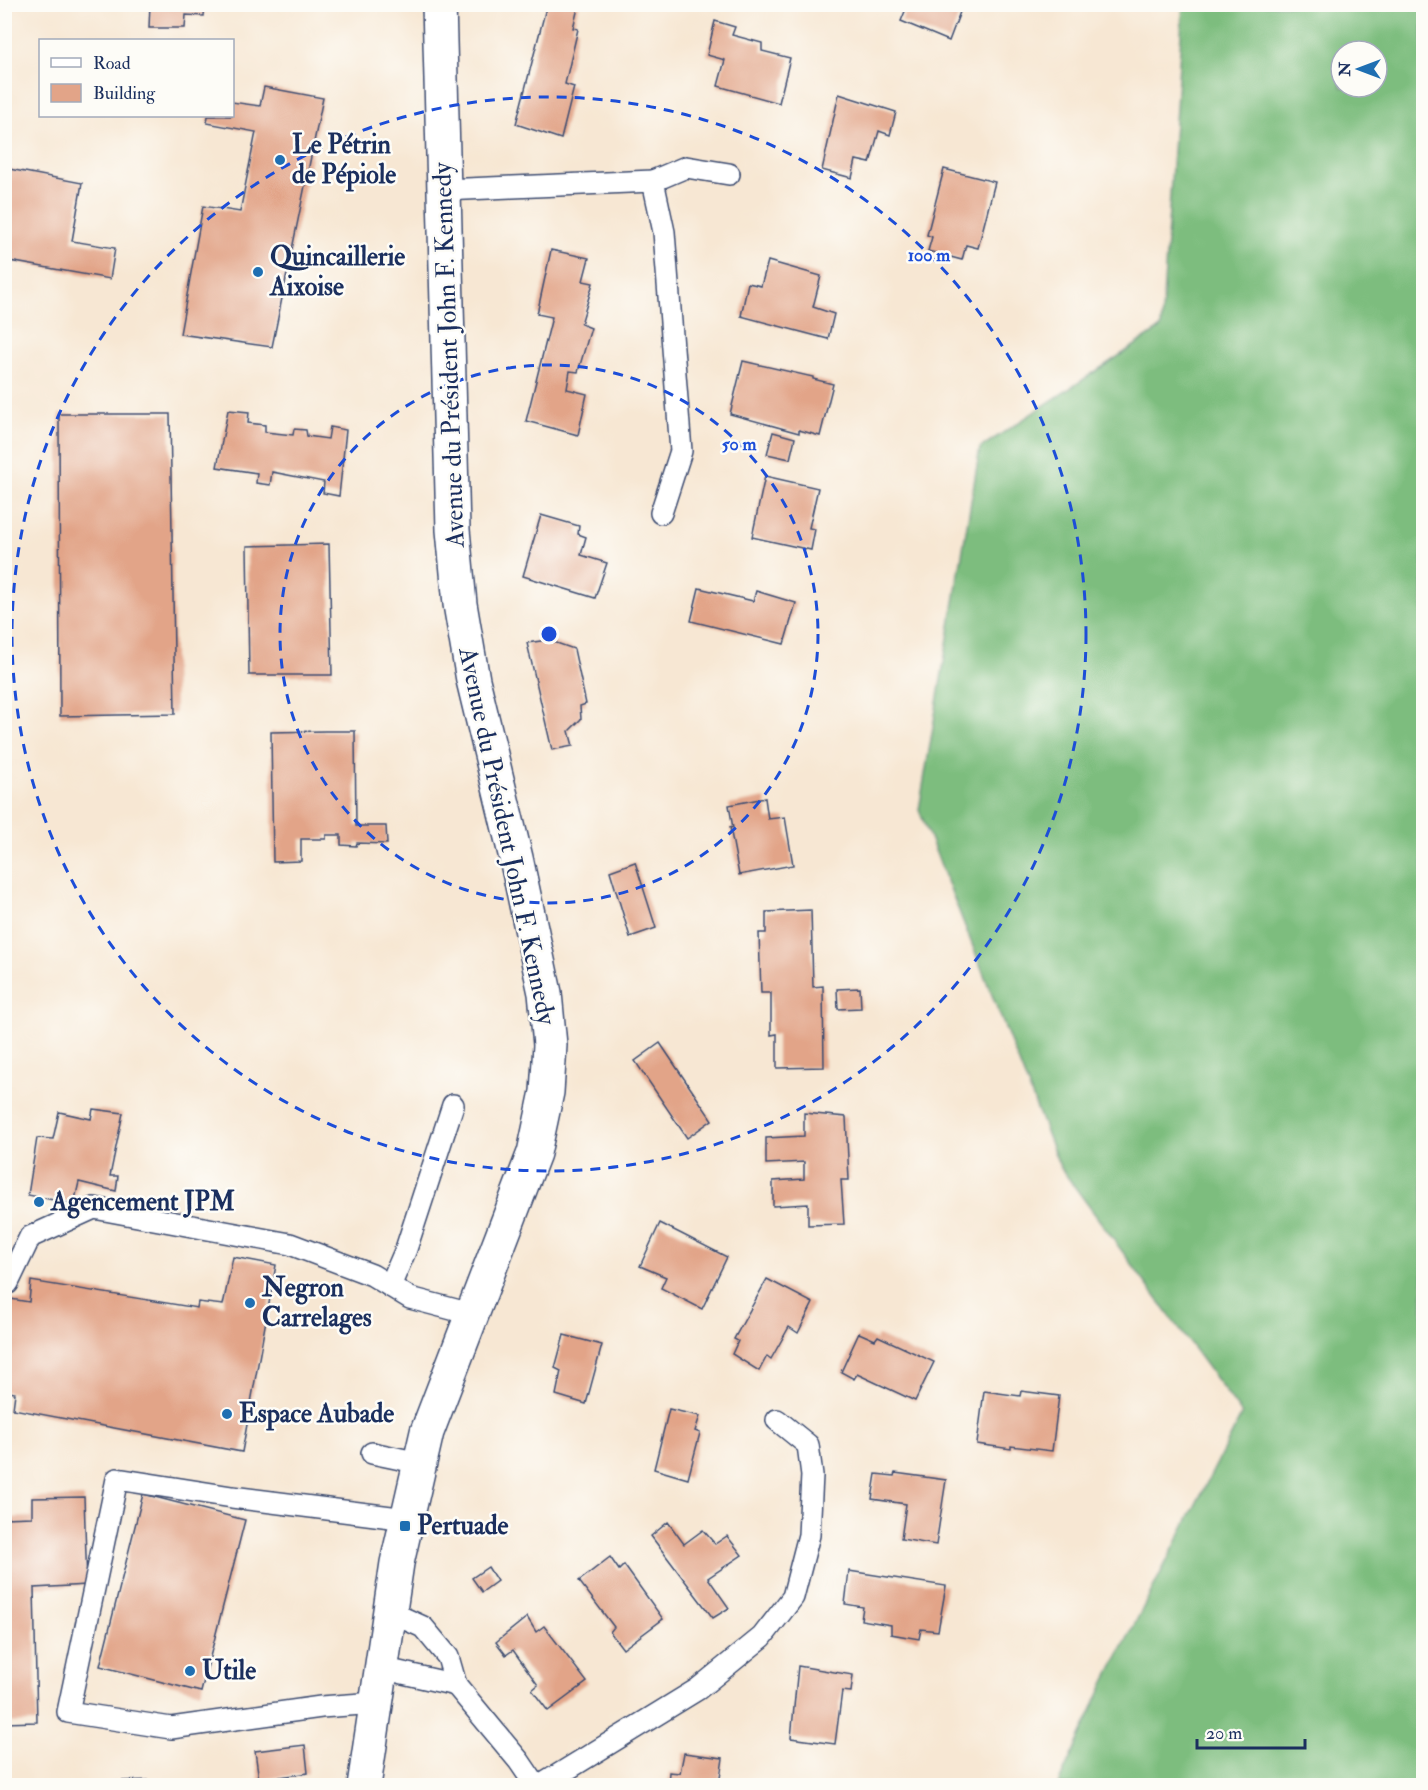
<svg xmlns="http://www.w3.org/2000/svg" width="1428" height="1790" font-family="'IM FELL Double Pica',serif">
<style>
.forest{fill:#7dbd7e;stroke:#4c766e;stroke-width:1.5;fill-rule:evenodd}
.building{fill:#e2a488}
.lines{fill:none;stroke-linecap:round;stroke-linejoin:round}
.lane-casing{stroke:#3c4b70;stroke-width:24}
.secondary-casing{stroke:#3c4b70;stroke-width:36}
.lane{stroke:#fff;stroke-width:21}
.secondary{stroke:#fff;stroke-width:33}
.ring{fill:none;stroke:#1d4ed8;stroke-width:3;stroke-dasharray:10 8}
.poi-dot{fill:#1f6fb2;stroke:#fdfcf7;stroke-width:2}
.labels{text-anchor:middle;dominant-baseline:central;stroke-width:5;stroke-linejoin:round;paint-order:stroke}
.poi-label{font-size:26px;font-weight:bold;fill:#1b2f5e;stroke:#fdfcf7;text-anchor:start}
.street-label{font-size:26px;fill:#1b2f5e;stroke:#fdfcf7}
.centre{fill:#1d4ed8;stroke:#fdfcf7;stroke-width:3}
.ring-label{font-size:18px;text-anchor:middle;font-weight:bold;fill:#1d4ed8;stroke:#fdfcf7;stroke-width:5;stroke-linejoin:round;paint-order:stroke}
</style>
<rect width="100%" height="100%" fill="#fdfcf7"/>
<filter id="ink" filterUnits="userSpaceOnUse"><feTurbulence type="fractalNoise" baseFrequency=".0167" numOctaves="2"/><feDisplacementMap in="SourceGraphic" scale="12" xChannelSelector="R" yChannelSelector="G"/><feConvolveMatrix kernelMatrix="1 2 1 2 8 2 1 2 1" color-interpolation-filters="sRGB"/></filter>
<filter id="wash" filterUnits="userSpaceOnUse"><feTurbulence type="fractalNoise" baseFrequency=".008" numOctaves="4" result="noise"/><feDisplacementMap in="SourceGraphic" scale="24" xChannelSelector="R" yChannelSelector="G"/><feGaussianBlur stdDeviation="1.35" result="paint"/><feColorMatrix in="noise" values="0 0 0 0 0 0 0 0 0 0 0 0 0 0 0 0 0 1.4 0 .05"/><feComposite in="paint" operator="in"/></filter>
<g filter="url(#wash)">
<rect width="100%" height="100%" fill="#f7e7d3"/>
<!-- forest -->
<path class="forest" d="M1183,5H1423V1785H1058L1105,1682L1242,1414L1060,1167L919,810L980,448L1161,328ZM1341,51H1377V87H1341Z"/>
<g id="blocks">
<!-- building -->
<g class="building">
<path d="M150,4H205L204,16L186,15L185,28H149Z"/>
<path d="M547,4H579L573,28L578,29L565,84L574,87L561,139L516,124Z"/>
<path d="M908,4H963L949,41L901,21Z"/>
<path d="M715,21L735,27L732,35L762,43V51L790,58L779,103L718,86L725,60L707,55Z"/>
<path d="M264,87L323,98L272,347L180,334L203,206L240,212L256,132L207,123L208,116H232V102L260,106Z"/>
<path d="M839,94L896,112L890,135L879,131L870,163L856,160L852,178L822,170Z"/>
<path d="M4,168L82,183L72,241L115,248L110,279L4,260Z"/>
<path d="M944,169L995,182L978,248L966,245L962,260L928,251L932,237L927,235Z"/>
<path d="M551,250L589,258L583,281L593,283L581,324L591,328L578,372L570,371L567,389L587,394L578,435L526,421L552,317L537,314Z"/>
<path d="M768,261L821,276L813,307L834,314L828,339L741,316L748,283L761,286Z"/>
<path d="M743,361L813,377V379L833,384L820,436L799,430V433L730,414Z"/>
<path d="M228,410L249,412L248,423L265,425V432L293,435L294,429L306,430L307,436L328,439L330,427L346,430L339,496L323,493L324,482L272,472L270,485L256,483L257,473L217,467Z"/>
<path d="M59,414H170L175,714L60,716Z"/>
<path d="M773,432L795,438L790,459L767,454Z"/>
<path d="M765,476L818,488L809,528L815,529L811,550L752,537Z"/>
<path d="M541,515L579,526L578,534L586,537L581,555L607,563L595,598L523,576Z"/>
<path d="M329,544L332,675H249L247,546Z"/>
<path d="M699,588L753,601L756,591L796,603L784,644L691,621Z"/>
<path d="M548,640L574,649L586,704L580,706L581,719L569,731L573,746L552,750L527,643Z"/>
<path d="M325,731H355L356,826H386L387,844L357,843L356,846L341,845V835H326V839H301V861L273,862L271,732Z"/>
<path d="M765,798L768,819L785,817L793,865L739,875L730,827L733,828L729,805Z"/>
<path d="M635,862L656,928L630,937L610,871Z"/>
<path d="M811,910L813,987L823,986L824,1067L777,1068V1034L771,1035V993H761L759,933H766V912Z"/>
<path d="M860,988L861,1008L838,1009L837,989Z"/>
<path d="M660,1043L712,1120L687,1138L635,1061Z"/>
<path d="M93,1109L123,1113L110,1176H118L116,1191L79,1182L74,1204L28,1195L37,1138L53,1139L59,1112L91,1119Z"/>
<path d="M804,1113L846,1117L849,1180H841L844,1224L808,1225V1204L773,1206V1181L804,1179V1162L766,1164V1138L804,1136Z"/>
<path d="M660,1223L727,1257L702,1309L661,1288L666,1277L640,1266Z"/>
<path d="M233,1257L276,1265L242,1452L13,1409L15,1393L4,1391V1298L29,1302L31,1281L197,1308L198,1302L223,1305Z"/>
<path d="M767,1279L813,1303L798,1333L789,1327L771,1359L767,1356L759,1371L732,1354L738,1341L734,1339Z"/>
<path d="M859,1333L875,1340L878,1336L934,1362L915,1401L857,1374L854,1379L841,1372Z"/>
<path d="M564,1335L602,1345L586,1404L556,1395L561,1371L555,1368Z"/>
<path d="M984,1391L1020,1396L1021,1391L1059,1396L1052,1451L1011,1446V1449L977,1444Z"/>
<path d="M669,1409L700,1416L695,1431L700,1433L688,1479L654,1469Z"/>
<path d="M895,1473L946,1480L936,1545L901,1539L906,1504L872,1499L876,1474L894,1476Z"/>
<path d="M143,1494L245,1520L201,1692L100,1666Z"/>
<path d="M84,1497L87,1585L34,1588L37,1722L4,1723V1518L32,1517V1498Z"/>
<path d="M668,1522L684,1544L703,1530L715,1544L727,1536L742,1555L708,1578L729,1608L713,1618L651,1536Z"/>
<path d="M610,1557L619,1570L624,1565L663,1619L623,1649L610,1632L614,1627L579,1581Z"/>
<path d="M488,1567L497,1581L482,1592L472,1578Z"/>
<path d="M849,1571L946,1586L938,1631L921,1629L919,1639L891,1634V1625L861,1620L863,1607L845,1604Z"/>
<path d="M527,1617L536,1632L544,1626L587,1682L548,1711L532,1690L538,1685L513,1650L506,1655L496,1642Z"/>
<path d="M798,1666L853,1675L851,1692L842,1691L835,1744L791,1738Z"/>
<path d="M305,1745L308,1773L259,1780L255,1751Z"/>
<path d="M684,1753L723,1758L719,1785H668L669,1772L680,1773Z"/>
<path d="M161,1780V1785H112V1781Z"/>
</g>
</g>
</g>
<g filter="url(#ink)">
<use href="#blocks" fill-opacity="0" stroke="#3c4b70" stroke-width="1.5"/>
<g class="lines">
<!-- lane casing -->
<g class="lane-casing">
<g id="lane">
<path d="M653,181L686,167L729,174"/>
<path d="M444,190L653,181L664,232L681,451L661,513"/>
<path d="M8,1283L30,1237L94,1208L290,1244L372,1275L410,1298L471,1314"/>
<path d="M390,1286L406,1249L453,1105"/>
<path d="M372,1453L420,1463"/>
<path d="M381,1668L456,1685L448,1657L423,1627L390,1612"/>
<path d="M456,1685L519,1761L536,1786"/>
<path d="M376,1703L321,1707L171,1728L68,1712L117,1479L232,1497L407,1519"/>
<path d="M540,1786L698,1689L762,1637L793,1597L809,1535L812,1475L808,1445L777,1420"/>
</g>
</g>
<!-- secondary casing -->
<g class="secondary-casing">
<path id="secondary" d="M364,1786L397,1563L427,1432L534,1153L547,1092L550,1045L545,993L516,858L473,680L460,604L453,530L439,4"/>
</g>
<!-- lane -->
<use href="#lane" class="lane"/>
<!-- secondary -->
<use href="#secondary" class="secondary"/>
</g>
</g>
<!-- distance rings -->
<g class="ring">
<circle cx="549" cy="634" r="269"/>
<circle cx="549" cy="634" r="537"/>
</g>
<!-- markers -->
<g class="poi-dot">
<circle cx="280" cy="160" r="6"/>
<circle cx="258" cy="272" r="6"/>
<circle cx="39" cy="1202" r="6"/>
<circle cx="250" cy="1303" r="6"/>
<circle cx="227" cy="1414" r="6"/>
<rect x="399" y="1520" width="12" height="12" rx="3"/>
<circle cx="190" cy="1671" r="6"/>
</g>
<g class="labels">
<!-- poi labels -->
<g class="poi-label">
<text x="292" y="145">Le Pétrin<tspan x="292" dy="30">de Pépiole</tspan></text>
<text x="270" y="257">Quincaillerie<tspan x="270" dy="30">Aixoise</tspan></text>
<text x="51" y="1202">Agencement JPM</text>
<text x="262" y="1288">Negron<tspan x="262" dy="30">Carrelages</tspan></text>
<text x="239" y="1414">Espace Aubade</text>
<text x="417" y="1526">Pertuade</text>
<text x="202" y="1671">Utile</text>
</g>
<!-- street labels -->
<g class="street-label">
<text transform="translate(449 355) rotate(-92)">Avenue du Président John F. Kennedy</text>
<text transform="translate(507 836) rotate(78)">Avenue du Président John F. Kennedy</text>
</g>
</g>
<circle cx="549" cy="634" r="9" class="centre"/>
<g class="ring-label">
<text x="929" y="261">100 m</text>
<text x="739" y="450">50 m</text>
</g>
<!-- margin -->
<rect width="1428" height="1790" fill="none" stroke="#fdfcf7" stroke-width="24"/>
<!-- legend -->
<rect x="39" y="39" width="195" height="78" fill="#fdfcf7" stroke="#a3aaba" stroke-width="1.5"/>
<rect x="51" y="58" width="30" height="9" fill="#ffffff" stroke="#a3aaba" stroke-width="1.5"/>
<text x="93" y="69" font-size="18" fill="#1b2f5e">Road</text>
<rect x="51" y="84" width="30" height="18" fill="#e2a488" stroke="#a3aaba" stroke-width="1.5"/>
<text x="93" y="99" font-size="18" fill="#1b2f5e">Building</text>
<!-- north arrow -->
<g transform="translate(1359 69) rotate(270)"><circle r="28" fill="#fdfcf7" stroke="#a3aaba" stroke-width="1.5"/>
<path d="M0-4.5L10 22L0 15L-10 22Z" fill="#1f6fb2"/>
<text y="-9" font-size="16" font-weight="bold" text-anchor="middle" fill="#1b2f5e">N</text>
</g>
<!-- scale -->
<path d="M1197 1739v9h108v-9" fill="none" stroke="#1b2f5e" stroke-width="3"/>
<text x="1206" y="1739" font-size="18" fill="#1b2f5e" stroke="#fdfcf7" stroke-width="4.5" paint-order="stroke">20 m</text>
</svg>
